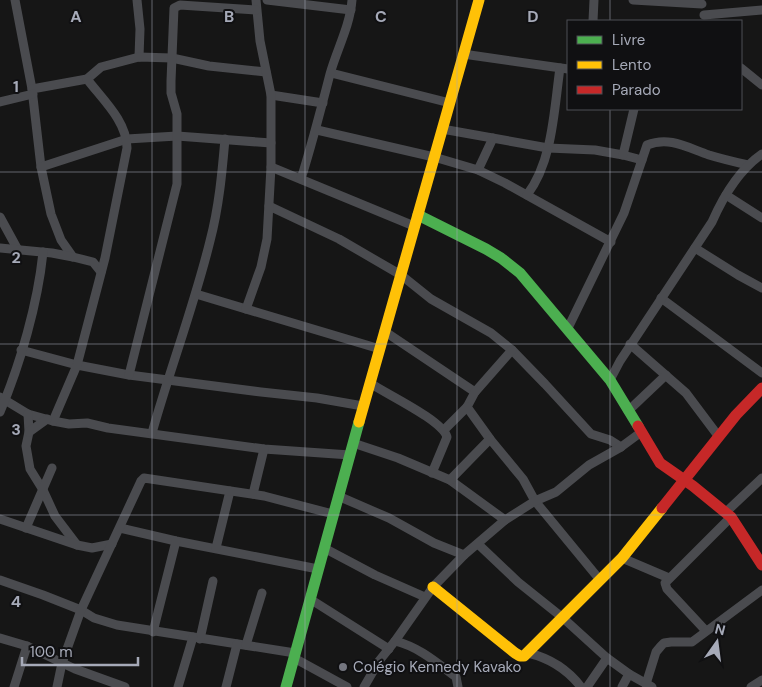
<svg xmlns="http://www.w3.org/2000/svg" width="762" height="687" font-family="'DM Sans',sans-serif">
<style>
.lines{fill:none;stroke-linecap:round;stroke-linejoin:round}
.street{stroke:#4a4b4f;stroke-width:9}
.fast{stroke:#4caf50;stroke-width:11}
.slow{stroke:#ffc107;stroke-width:11}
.jam{stroke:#c62828;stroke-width:11}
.grid{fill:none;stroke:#a6aab8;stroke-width:1;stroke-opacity:0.55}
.poi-dot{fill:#74767f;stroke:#101012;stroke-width:2}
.labels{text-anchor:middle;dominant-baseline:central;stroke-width:4;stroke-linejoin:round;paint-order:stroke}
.poi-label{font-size:15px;fill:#a6aab8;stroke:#101012;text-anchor:start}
.grid-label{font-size:16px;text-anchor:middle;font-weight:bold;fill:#a6aab8;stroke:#101012;stroke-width:4;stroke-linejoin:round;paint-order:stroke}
</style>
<rect width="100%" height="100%" fill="#161616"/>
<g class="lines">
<!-- street -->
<g class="street">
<path d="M15,0L32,89L41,167L51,214L61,240L73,257"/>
<path d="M137,0L140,29L139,57"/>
<path d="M267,0L351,10"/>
<path d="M633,0L702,4"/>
<path d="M704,15L762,10"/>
<path d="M593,21L594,0"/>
<path d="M463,54L568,69"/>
<path d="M741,68L762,85"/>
<path d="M331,73L450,103"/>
<path d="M32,89L87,79L101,67L139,57L172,58L209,66L266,72"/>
<path d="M271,95L323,103"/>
<path d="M0,102L33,94"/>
<path d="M442,129L548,148L595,150L623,155L642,160"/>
<path d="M317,130L434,157L478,170L505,183L611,242"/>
<path d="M623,155L634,109"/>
<path d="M41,167L127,139L177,136L271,143"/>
<path d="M271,167L414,226"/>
<path d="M478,170L493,138"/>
<path d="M301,179C312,144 321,109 330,74C337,49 350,26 352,0"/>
<path d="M527,195C553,161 554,109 560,68"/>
<path d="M726,195L762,218"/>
<path d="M269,206L339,239L401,275L431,299L491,333L512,350L545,384L591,434L610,440L621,447"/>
<path d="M0,217L18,250"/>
<path d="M0,248L52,253L73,257L93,262L101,272"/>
<path d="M695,248L738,275L762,288"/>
<path d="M196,294L380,349"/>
<path d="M661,298L762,373"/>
<path d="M246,309L261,267L267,239L271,167V95L260,41L256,0"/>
<path d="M568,328L624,213L647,145C670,136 688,148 709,155C722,159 735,162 748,165"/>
<path d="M384,331L475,392"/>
<path d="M630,344L686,393L719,437"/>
<path d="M21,350L77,365L129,375L261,392L317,398L363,406"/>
<path d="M512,350L475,392L467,407L490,439L523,479L535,501L600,580"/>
<path d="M129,375L177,184V114L171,93V81L174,8L180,5L256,10"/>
<path d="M610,380L620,361L712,222C723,197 739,170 762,154"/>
<path d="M370,383C386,394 442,420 447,437L432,473"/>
<path d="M0,397L28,414L53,421L69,424L87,423L108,428L264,449L350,455"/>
<path d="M628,411L666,375"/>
<path d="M0,412C20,365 38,303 43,252"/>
<path d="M28,414L29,432L26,446L30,469L43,490L55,516L77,545"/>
<path d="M53,421L77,365L105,258L127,148C127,121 102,99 87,79"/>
<path d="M444,430L467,407"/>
<path d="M29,432L47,419"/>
<path d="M152,433C170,369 194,306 210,241C219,207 222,173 225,139"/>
<path d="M353,443L398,458L450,480L505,520"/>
<path d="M450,480L490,439"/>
<path d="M253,494L264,449"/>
<path d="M338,496L389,518L434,543L464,555"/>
<path d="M726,512L762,478"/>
<path d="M0,519L77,545L92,548L112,544"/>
<path d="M26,528L52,468"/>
<path d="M120,528L176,541L318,569"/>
<path d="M478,544L518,582L563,618L607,658L629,674L652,687"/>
<path d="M216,548L230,491"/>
<path d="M324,548L375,575L425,597"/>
<path d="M622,558L669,578"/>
<path d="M0,580L43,595L81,610L94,618L117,625L295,653"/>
<path d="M310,599L389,649"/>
<path d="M706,631L667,589L665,583L731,517"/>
<path d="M153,632L176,541"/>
<path d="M0,638L27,646L75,669L125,687"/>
<path d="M200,639L213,581"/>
<path d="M395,641C419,647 436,662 456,677L458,687"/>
<path d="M246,645L262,593"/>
<path d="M528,653C549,658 568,670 581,687"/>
<path d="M294,658L347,687"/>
<path d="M646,684L656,652L661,646L664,643L671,642H692L762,590"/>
<path d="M14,687L27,646"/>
<path d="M57,687L62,663L81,610L141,481L144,478L264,496L333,514"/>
<path d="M178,687L193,637"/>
<path d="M226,687L237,644"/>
<path d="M364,687L379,661L395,641L433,587L464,555L505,520L535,501L556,492L589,465L621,447L640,433"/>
<path d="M587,687L607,658"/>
<path d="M622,687L629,674"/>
<path d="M751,687L762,680"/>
</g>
<!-- fast -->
<g class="fast">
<path d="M418,215L486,249L501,258L520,273L610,380L638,426"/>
<path d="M286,687L359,422"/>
</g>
<!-- slow -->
<g class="slow">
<path d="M359,422L479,0"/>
<path d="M433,587L515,653L520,656H524L622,558L662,508"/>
</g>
<!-- jam -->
<g class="jam">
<path d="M638,426L660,463L693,486L731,517L762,565"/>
<path d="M662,508L736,415L762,388"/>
</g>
</g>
<!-- grid -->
<path class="grid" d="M152,0V687M305,0V687M457,0V687M610,0V21M610,109V687M0,172H762M0,344H762M0,515H762"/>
<!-- markers -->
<circle class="poi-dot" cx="343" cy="667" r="5"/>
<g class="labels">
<!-- poi labels -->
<g class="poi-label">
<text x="353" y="667">Colégio Kennedy Kavako</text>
</g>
</g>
<g class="grid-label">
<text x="76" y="22">A</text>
<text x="229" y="22">B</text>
<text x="381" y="22">C</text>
<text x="533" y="22">D</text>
<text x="16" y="92">1</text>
<text x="16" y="263">2</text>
<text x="16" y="435">3</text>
<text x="16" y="607">4</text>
</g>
<!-- legend -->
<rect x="567" y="20" width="175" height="90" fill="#101012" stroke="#4c4e54"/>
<rect x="577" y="36" width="25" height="8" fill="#4caf50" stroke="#4c4e54"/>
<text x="612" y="45" font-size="15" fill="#a6aab8">Livre</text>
<rect x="577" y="61" width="25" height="8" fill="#ffc107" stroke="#4c4e54"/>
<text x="612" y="70" font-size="15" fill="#a6aab8">Lento</text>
<rect x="577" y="86" width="25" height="8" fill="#c62828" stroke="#4c4e54"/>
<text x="612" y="95" font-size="15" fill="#a6aab8">Parado</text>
<!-- north arrow -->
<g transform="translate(717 642) rotate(14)" stroke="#101012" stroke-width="4" paint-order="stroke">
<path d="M0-4L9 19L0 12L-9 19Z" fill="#a6aab8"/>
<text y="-8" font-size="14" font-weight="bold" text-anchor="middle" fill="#a6aab8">N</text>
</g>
<!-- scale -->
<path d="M22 657v8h116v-8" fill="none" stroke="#a6aab8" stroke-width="2.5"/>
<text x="30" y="657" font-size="15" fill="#a6aab8" stroke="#101012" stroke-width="4" paint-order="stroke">100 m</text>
</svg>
